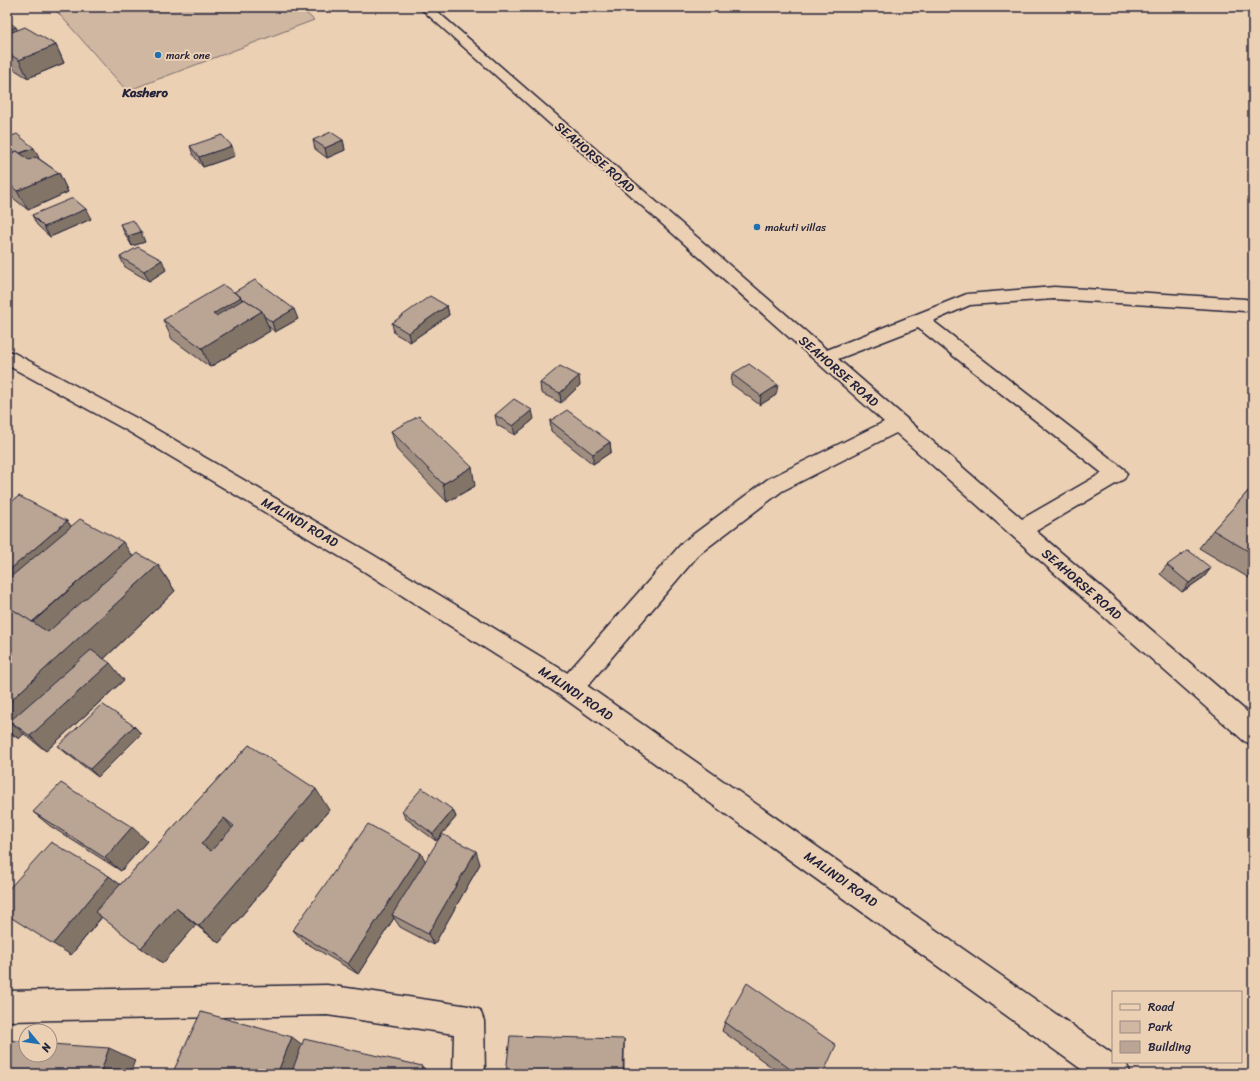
<svg xmlns="http://www.w3.org/2000/svg" width="1260" height="1081" font-family="Sriracha,sans-serif">
<style>
.green{fill:#cfb7a2;stroke:#786c6e}
.lines{fill:none;stroke-linecap:round;stroke-linejoin:round}
.minor-casing{stroke:#22223b;stroke-width:3}
.highway-casing{stroke:#22223b;stroke-width:3}
.minor{fill:#ecd0b3;fill-rule:evenodd}
.highway{fill:#ecd0b3;fill-rule:evenodd}
.wall{fill:#a08e80;stroke:#22223b}
.shaded-wall{fill:#827468;stroke:#22223b}
.building{fill:#baa595;stroke:#22223b;fill-rule:evenodd}
.poi-dot{fill:#1f6fb2;stroke:#ecd0b3;stroke-width:1.5}
.labels{text-anchor:middle;dominant-baseline:central;stroke-width:4;stroke-linejoin:round;paint-order:stroke}
.far-poi-label{font-size:11px;fill:#22223b;stroke:#ecd0b3;text-anchor:start}
.far-quarter-label{font-size:13px;font-weight:bold;fill:#22223b;stroke:#ecd0b3}
.street-label{font-size:13px;fill:#22223b;stroke:#ecd0b3}
</style>
<rect width="100%" height="100%" fill="#ecd0b3"/>
<filter id="ink" filterUnits="userSpaceOnUse"><feTurbulence type="fractalNoise" baseFrequency=".025" numOctaves="2"/><feDisplacementMap in="SourceGraphic" scale="8" xChannelSelector="R" yChannelSelector="G"/><feConvolveMatrix kernelMatrix="1 2 1 2 8 2 1 2 1" color-interpolation-filters="sRGB"/></filter>
<g filter="url(#ink)">
<!-- green -->
<path class="green" d="M53,7H299L314,20L127,91Z"/>
<g class="lines">
<!-- minor casing -->
<g class="minor-casing">
<g id="minor">
<path d="M419,7H432L827,350L967,294L1054,287L1245,299L1251,301L1253,304L1251,309L1245,311L1054,299L970,305L933,321L1124,469L1127,474L1124,479L1036,531L1253,717V745L1244,741L896,433L782,491L699,554L579,696L570,699L561,696L558,688L561,680L683,542L768,479L884,422ZM918,328L1102,473L1022,519L838,359Z"/>
<path d="M327,985L469,1006L480,1010L484,1021L485,1074H453L454,1034L327,1015L7,1021V991Z"/>
</g>
</g>
<!-- highway casing -->
<g class="highway-casing">
<path id="highway" d="M7,351L14,353L140,420L370,553L579,680L1113,1054V1062L1126,1063L1131,1074H1088L561,696L354,565L126,430L7,365Z"/>
</g>
<!-- minor -->
<use href="#minor" class="minor"/>
<!-- highway -->
<use href="#highway" class="highway"/>
</g>
<!-- wall -->
<g class="wall">
<path d="M7,21L17,30L56,45L64,63L28,78L7,65Z"/>
<path d="M7,138L39,158H38L59,173L68,192L28,210L7,193Z"/>
<path d="M313,140H343L345,150L327,158L315,149Z"/>
<path d="M190,146L235,156L203,167L193,155Z"/>
<path d="M32,215L91,219L50,237L37,225Z"/>
<path d="M120,224L145,242L132,246L125,234Z"/>
<path d="M120,257L166,270L149,281L125,267Z"/>
<path d="M234,292L298,319L275,332L268,326L270,331L210,367L172,339L163,320Z"/>
<path d="M447,306L449,315L410,342L394,333L392,323Z"/>
<path d="M732,374L776,395L760,405L731,384Z"/>
<path d="M540,383L580,385L561,403L541,393Z"/>
<path d="M495,415L534,419L515,435L497,425Z"/>
<path d="M550,421L610,442L611,452L593,464L551,431Z"/>
<path d="M391,431L475,486L447,502L397,450Z"/>
<path d="M1253,486V574L1249,578L1199,548L1213,530Z"/>
<path d="M7,505L67,521L71,526L133,556L158,565L175,591L104,659L124,680L46,751L24,734L19,739L7,731Z"/>
<path d="M1167,565L1211,568L1204,577L1182,592L1160,574Z"/>
<path d="M134,726L141,734L98,777L66,753L58,746Z"/>
<path d="M249,745L329,810L219,943L196,925L163,963L141,948L102,917L71,955L109,876L120,885Z"/>
<path d="M453,810L456,817L436,841L405,818L402,811Z"/>
<path d="M33,812L147,841L121,871L50,826Z"/>
<path d="M425,861L480,864L434,945L400,927L394,918L358,974L303,941L293,930Z"/>
<path d="M725,1022L823,1074H781L722,1031Z"/>
<path d="M875,1068L883,1074H869Z"/>
</g>
<!-- shaded-wall -->
<g class="shaded-wall">
<path d="M16,27L25,45L7,51V30Z"/>
<path d="M56,45L64,63L28,78L19,60Z"/>
<path d="M343,140L345,150L327,158L325,148Z"/>
<path d="M232,146L235,156L203,167L199,157Z"/>
<path d="M34,148L39,158L17,167L12,157Z"/>
<path d="M59,173L68,192L28,210L17,191Z"/>
<path d="M86,209L91,219L50,237L44,227Z"/>
<path d="M141,232L145,242L132,246L128,236Z"/>
<path d="M162,260L166,270L149,281L144,271Z"/>
<path d="M241,297L249,316L221,333L213,314Z"/>
<path d="M447,306L449,315L410,342L408,333Z"/>
<path d="M294,309L298,319L275,332L272,322Z"/>
<path d="M262,311L270,331L210,367L202,348Z"/>
<path d="M579,376L580,385L561,403L560,393Z"/>
<path d="M778,385L776,395L760,405L761,396Z"/>
<path d="M532,410L534,419L515,435L513,426Z"/>
<path d="M610,442L611,452L593,464V454Z"/>
<path d="M472,467L475,486L447,502L443,484Z"/>
<path d="M67,521L81,540L7,604V572Z"/>
<path d="M123,542L135,560L47,640L32,623Z"/>
<path d="M158,565L175,591L26,733L10,721L24,734L19,739L7,729V704Z"/>
<path d="M1211,568L1204,577L1182,592L1189,583Z"/>
<path d="M110,663L124,680L46,751L30,736Z"/>
<path d="M134,726L141,734L98,777L90,769Z"/>
<path d="M316,789L329,810L219,943L199,926Z"/>
<path d="M453,810L456,817L436,841L433,834Z"/>
<path d="M224,818L241,838L220,863L201,844Z"/>
<path d="M132,827L147,841L121,871L105,858Z"/>
<path d="M476,851L480,864L434,945L428,934Z"/>
<path d="M421,853L428,866L392,915L394,918L358,974L348,964Z"/>
<path d="M109,876L125,888L71,955L53,944Z"/>
<path d="M176,908L196,925L163,963L141,948Z"/>
<path d="M292,1037L308,1049L299,1074H277Z"/>
<path d="M624,1039V1074H623Z"/>
<path d="M109,1048L135,1060L130,1074H100Z"/>
<path d="M422,1066L429,1073L428,1074H419Z"/>
</g>
<!-- building -->
<g class="building">
<path d="M7,21L16,27L7,30Z"/>
<path d="M25,27L56,45L19,60L7,53V34Z"/>
<path d="M331,132L343,140L325,148L313,140Z"/>
<path d="M17,134L34,148L20,153L17,151L8,154L7,153V138Z"/>
<path d="M222,135L232,146L199,157L190,146Z"/>
<path d="M17,151L29,160L36,157L59,173L17,191L7,182V155Z"/>
<path d="M73,198L86,209L44,227L32,215Z"/>
<path d="M133,220L141,232L128,236L120,224Z"/>
<path d="M138,247L162,260L144,271L120,257Z"/>
<path d="M255,280L294,309L272,322L264,316L262,311L244,299L242,300L241,297L234,292Z"/>
<path d="M223,285L241,297L213,314L216,316L244,299L262,311L202,348L163,320Z"/>
<path d="M430,296L447,306L408,333L392,323Z"/>
<path d="M749,364L778,385L761,396L732,374Z"/>
<path d="M560,366L579,376L560,393L540,383Z"/>
<path d="M514,399L532,410L513,426L495,415Z"/>
<path d="M567,410L610,442L593,454L550,421Z"/>
<path d="M419,416L472,467L443,484L391,431Z"/>
<path d="M1253,486V554L1213,530Z"/>
<path d="M19,496L67,521L7,572V505Z"/>
<path d="M80,519L123,542L32,622L7,606V580Z"/>
<path d="M1188,550L1211,568L1189,583L1167,565Z"/>
<path d="M137,553L158,565L7,704V606L48,632Z"/>
<path d="M91,650L110,663L30,736L10,721Z"/>
<path d="M102,704L134,726L90,769L58,746Z"/>
<path d="M249,745L316,789L199,926L176,908L141,948L95,912ZM224,818L234,826L211,851L201,844Z"/>
<path d="M61,783L132,827L105,858L33,812Z"/>
<path d="M422,788L453,810L433,834L402,811Z"/>
<path d="M368,824L421,853L348,964L293,930Z"/>
<path d="M442,834L476,851L428,934L392,915Z"/>
<path d="M51,842L109,876L53,944L7,915V891Z"/>
<path d="M747,983L836,1045L823,1074H797L725,1022Z"/>
<path d="M201,1012L292,1037L277,1074H172Z"/>
<path d="M510,1036L624,1039L623,1074H506Z"/>
<path d="M304,1039L422,1066L419,1074H291Z"/>
<path d="M7,1040L26,1042V1055H50V1044L109,1048L100,1074H7Z"/>
<path d="M875,1068L883,1074H872Z"/>
</g>
</g>
<!-- markers -->
<g class="poi-dot">
<circle cx="158" cy="55" r="4"/>
<circle cx="757" cy="227" r="4"/>
</g>
<g class="labels">
<!-- far-poi labels -->
<g class="far-poi-label">
<text x="166" y="55">mark one</text>
<text x="765" y="227">makuti villas</text>
</g>
<!-- far-quarter labels -->
<g class="far-quarter-label">
<text x="145" y="92">Kashero</text>
</g>
<!-- street labels -->
<g class="street-label">
<text transform="translate(595 157) rotate(41)">SEAHORSE ROAD</text>
<text transform="translate(839 371) rotate(41)">SEAHORSE ROAD</text>
<text transform="translate(300 522) rotate(30)">MALINDI ROAD</text>
<text transform="translate(1082 584) rotate(41)">SEAHORSE ROAD</text>
<text transform="translate(576 693) rotate(34)">MALINDI ROAD</text>
<text transform="translate(841 879) rotate(35)">MALINDI ROAD</text>
</g>
</g>
<!-- margin -->
<rect width="1260" height="1081" fill="none" stroke="#ecd0b3" stroke-width="24"/>
<rect x="12" y="12" width="1236" height="1057" fill="none" stroke="#22223b" stroke-width="1.5" filter="url(#ink)"/>
<!-- legend -->
<rect x="1112" y="991" width="130" height="72" fill="#ecd0b3" stroke="#9b8a83"/>
<rect x="1120" y="1004" width="20" height="6" fill="#ecd0b3" stroke="#9b8a83"/>
<text x="1148" y="1011" font-size="12" fill="#22223b">Road</text>
<rect x="1120" y="1021" width="20" height="12" fill="#cfb7a2" stroke="#9b8a83"/>
<text x="1148" y="1031" font-size="12" fill="#22223b">Park</text>
<rect x="1120" y="1041" width="20" height="12" fill="#baa595" stroke="#9b8a83"/>
<text x="1148" y="1051" font-size="12" fill="#22223b">Building</text>
<!-- north arrow -->
<g transform="translate(38 1043) rotate(119)"><circle r="19" fill="#ecd0b3" stroke="#9b8a83"/>
<path d="M0-3L7 15L0 10L-7 15Z" fill="#1f6fb2"/>
<text y="-6" font-size="11" font-weight="bold" text-anchor="middle" fill="#22223b">N</text>
</g>
</svg>
